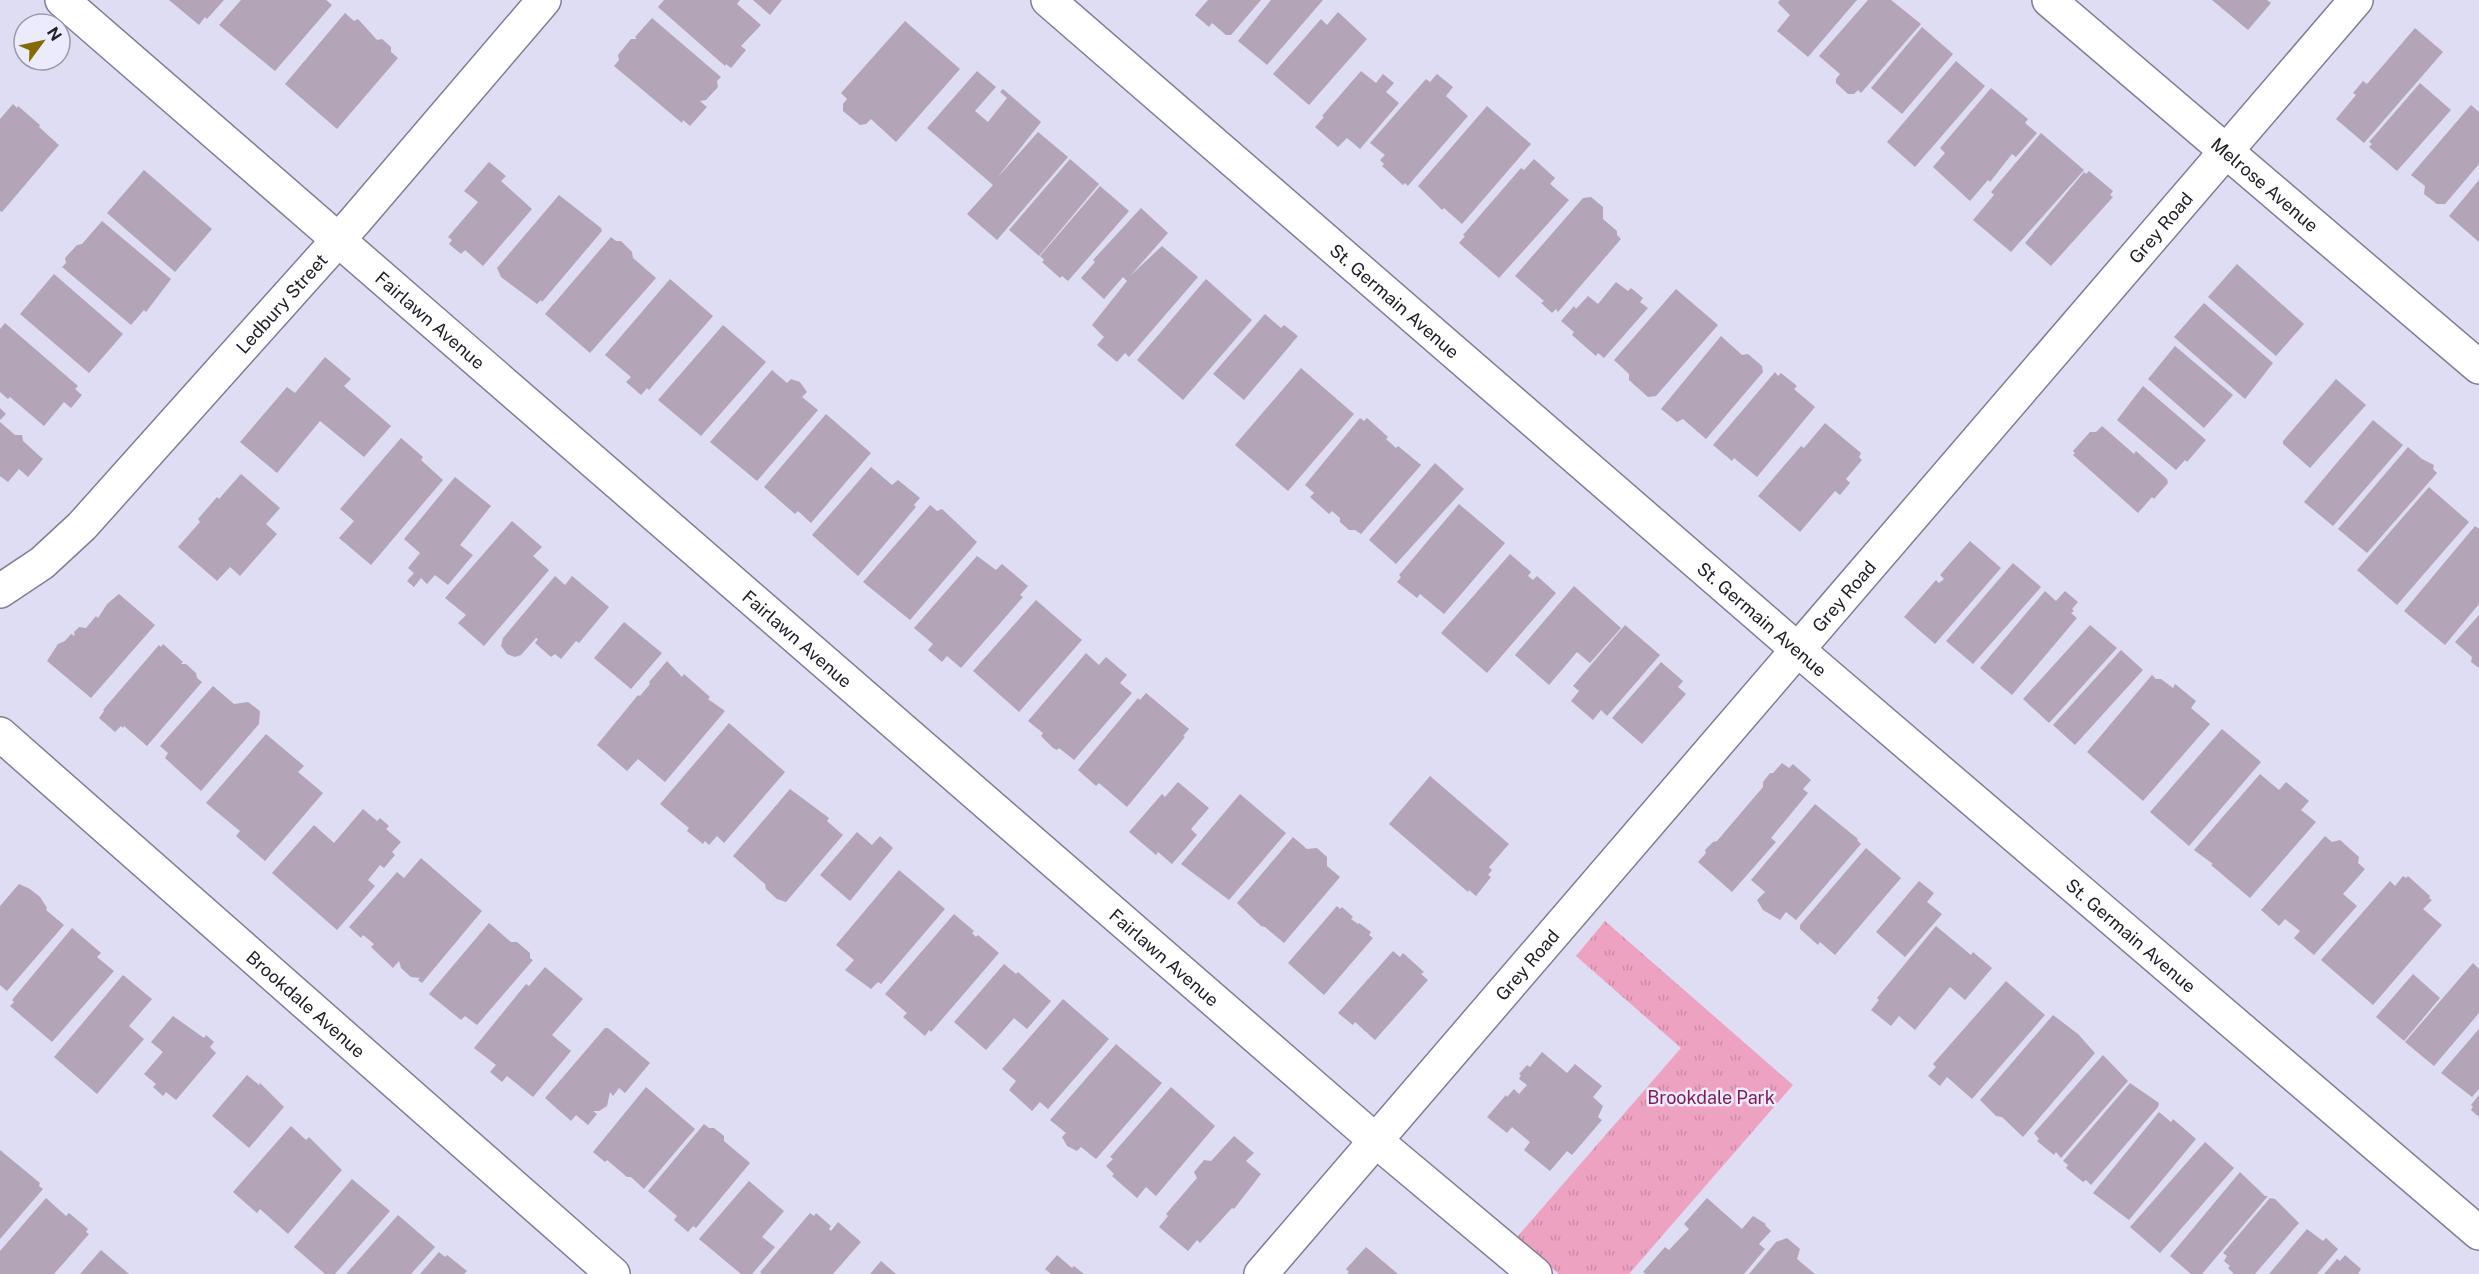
<svg xmlns="http://www.w3.org/2000/svg" width="2479" height="1274" font-family="'Public Sans',sans-serif">
<style>
.park{fill:url(#park-tufts)}
.building{fill:#b3a5b7}
.lines{fill:none;stroke-linecap:round;stroke-linejoin:round}
.street-casing{stroke:#7f7f93;stroke-width:36}
.street{stroke:#fff;stroke-width:33}
.labels{text-anchor:middle;dominant-baseline:central;stroke-width:5;stroke-linejoin:round;paint-order:stroke}
.street-label{font-size:18px;fill:#202028;stroke:#ebebfd}
.park-label{font-size:18px;fill:#7c1f50;stroke:#ebebfd}
</style>
<defs>
<pattern id="park-tufts" width="24" height="20" patternUnits="userSpaceOnUse" patternTransform="scale(1.5)"><rect width="24" height="20" fill="#eea2c1"/><path d="M3 7l-1-3M5 7V3M7 7l1-3M15 17l-1-3M17 17v-4M19 17l1-3" fill="none" stroke="#cc8ba6"/></pattern>
</defs>
<rect width="100%" height="100%" fill="#deddf3"/>
<!-- park -->
<path class="park" d="M1605,921L1793,1085L1629,1274H1559L1517,1237L1681,1048L1576,956Z"/>
<!-- building -->
<g class="building">
<path d="M169,0H224L207,19L205,17L199,25Z"/>
<path d="M241,0H326L332,5L275,71L219,25Z"/>
<path d="M664,0H740L737,4L761,25L741,46L746,50L731,68L726,64L725,66L658,7Z"/>
<path d="M753,0H782L770,15Z"/>
<path d="M1208,0H1261L1231,35H1226L1212,23L1209,27L1195,15Z"/>
<path d="M1271,0H1323L1267,65L1238,41Z"/>
<path d="M1780,0H1857L1808,57L1777,31L1790,15L1778,3Z"/>
<path d="M1868,0H1891L1921,24L1861,93L1858,90L1854,94H1848L1836,83V79L1840,74L1819,56Z"/>
<path d="M2212,0H2267L2271,3L2248,30Z"/>
<path d="M1338,12L1367,39L1309,105L1273,74L1321,19L1327,25Z"/>
<path d="M345,13L354,21L358,19L377,40L382,39L391,47V52L398,58L337,129L285,84Z"/>
<path d="M652,18L721,77L717,81L718,87L706,100L700,101L707,107L690,126L683,120L682,123L614,66L619,60L618,55L631,39H637L635,37Z"/>
<path d="M905,21L960,69L896,142L871,119L866,124L860,125L843,111V104L847,99L841,93Z"/>
<path d="M1922,27L1953,54L1902,114L1871,88Z"/>
<path d="M2415,28L2443,52L2364,143L2336,119L2356,95L2353,93L2363,81L2367,84Z"/>
<path d="M1956,61L1985,86L1915,167L1887,142Z"/>
<path d="M977,71L996,87L975,111L988,122L1007,98L1000,92L1003,89L1041,122L997,178L1038,132L1068,157L997,240L967,214L993,185L927,128Z"/>
<path d="M1361,71L1376,83L1383,74L1394,83L1386,92L1399,103L1360,149L1347,138L1338,147L1315,127L1324,117L1322,116Z"/>
<path d="M1437,74L1453,87L1446,96L1468,116L1412,181L1408,186L1405,183L1403,185L1382,166L1384,164L1380,160L1385,155L1370,143L1426,79L1430,82Z"/>
<path d="M2420,83L2451,110L2397,171L2369,147L2372,144L2369,142Z"/>
<path d="M1991,88L2028,119L2025,123L2037,133L2016,157L2012,154L1990,182L1988,180L1970,201L1933,167L1945,153L1940,148Z"/>
<path d="M13,104L17,108L18,106L40,125L39,127L59,145L2,212L0,211V119Z"/>
<path d="M2471,105L2479,112V164L2445,204H2437L2424,194L2425,186L2411,175Z"/>
<path d="M1487,106L1531,144L1462,224L1444,208L1442,210L1418,186Z"/>
<path d="M2041,133L2084,170L2011,252L1973,220L1994,195L1991,192Z"/>
<path d="M1070,159L1099,184L1039,256L1009,230Z"/>
<path d="M1534,159L1555,178L1550,184L1569,200L1499,278L1459,243L1465,236L1463,235L1521,168L1524,170Z"/>
<path d="M489,162L506,176L501,181L532,209L483,266L465,250L461,254L449,244L452,240L448,237L478,202L464,191Z"/>
<path d="M144,170L212,229L175,272L107,213Z"/>
<path d="M2089,171L2113,191L2110,195L2113,197L2051,266L2025,243L2084,172L2086,174Z"/>
<path d="M2479,180V242L2449,216Z"/>
<path d="M1100,186L1129,211L1068,281L1062,276L1060,278L1042,262L1044,260L1040,256Z"/>
<path d="M559,195L601,228L602,231L542,302L541,300L537,304L501,277L497,268Z"/>
<path d="M1591,197L1603,207V219L1617,231V235L1621,239L1558,312L1556,309L1552,313L1541,303L1544,301L1515,276L1583,198Z"/>
<path d="M1141,208L1168,233L1130,276L1162,246L1198,277L1129,357L1125,353L1117,362L1097,345L1104,337L1092,325L1127,281L1123,277L1104,299L1081,278L1095,262L1093,260Z"/>
<path d="M102,221L171,279L146,312L144,310L131,325L62,267L66,263L65,258L77,245L82,244Z"/>
<path d="M611,237L616,241H621L632,252L633,258L656,278L590,353L545,314Z"/>
<path d="M2237,264L2304,324L2276,356L2208,297Z"/>
<path d="M54,274L123,334L89,373L20,314Z"/>
<path d="M670,279L713,316L649,390L647,388L641,395L626,382L631,377L605,355Z"/>
<path d="M1206,279L1252,320L1183,400L1137,360Z"/>
<path d="M1616,282L1628,291L1631,288L1643,298L1640,302L1648,308L1604,358L1598,353L1596,356L1572,335L1574,332L1561,321L1574,306L1576,309L1588,296L1598,304Z"/>
<path d="M1676,289L1718,325L1656,396L1648,397L1629,380V374L1614,360Z"/>
<path d="M2204,303L2273,363L2245,399L2174,337Z"/>
<path d="M1265,314L1281,328L1284,325L1298,336L1244,400L1213,374Z"/>
<path d="M5,323L78,386L75,389L82,395L71,408L64,402L44,426L10,397L8,399L0,392V329Z"/>
<path d="M723,325L766,362L701,436L658,400Z"/>
<path d="M1721,336L1742,355L1748,354L1762,366L1763,372L1706,439L1683,419L1677,422L1661,409Z"/>
<path d="M2175,346L2233,395L2204,428L2148,379Z"/>
<path d="M325,357L351,379L344,386L391,426L364,457L320,421L277,473L240,442L287,387L295,393Z"/>
<path d="M1301,368L1354,414L1288,491L1235,445Z"/>
<path d="M772,370L787,383L791,379L800,382L807,392L802,397L818,410L757,481L710,442Z"/>
<path d="M1775,372L1778,376L1781,373L1797,386L1794,389L1815,407L1757,477L1734,458L1732,461L1713,445Z"/>
<path d="M2336,379L2366,405L2310,468L2283,444V441Z"/>
<path d="M2143,386L2206,440L2187,462L2185,460L2176,470L2117,420Z"/>
<path d="M0,408L6,414L0,420Z"/>
<path d="M826,414L871,453L811,523L798,511L795,514L764,487Z"/>
<path d="M1360,418L1364,421L1367,418L1388,437L1386,439L1396,448L1398,446L1421,465L1361,534L1355,530H1349L1340,522V518L1332,511L1329,514L1310,497L1314,493L1305,485Z"/>
<path d="M2373,420L2403,445L2333,526L2304,502Z"/>
<path d="M0,422L15,435H22L23,441L43,459L28,477L19,469L8,482L0,476Z"/>
<path d="M1825,423L1861,453L1859,457L1862,460L1846,479L1850,483L1840,495L1835,491L1800,532L1758,496L1801,446L1804,448Z"/>
<path d="M2102,426L2134,454L2136,451L2167,479L2168,483L2154,499L2152,497L2138,513L2073,455L2075,453L2073,451L2090,432H2096Z"/>
<path d="M401,438L423,457L421,460L443,480L371,565L339,538L354,521L340,509Z"/>
<path d="M2408,447L2422,459L2434,465L2433,469L2437,473L2367,553L2338,529Z"/>
<path d="M1435,463L1464,489L1396,564L1369,540Z"/>
<path d="M871,467L892,485L898,480L920,498L914,505L916,507L858,576L812,535Z"/>
<path d="M241,474L280,508L266,524L277,534L240,576L230,567L217,581L178,547L200,522L198,519L217,497L219,499Z"/>
<path d="M455,477L491,506L460,545L473,555L448,585L435,575L427,584L421,578L414,587L407,581L414,573L408,568L420,553L404,539Z"/>
<path d="M2429,487L2469,522L2397,605L2357,570Z"/>
<path d="M1459,504L1505,543L1444,614L1420,594L1417,598L1397,582L1401,577L1399,575Z"/>
<path d="M930,505L937,511L942,509L977,542L910,620L863,582Z"/>
<path d="M512,521L542,547L533,556L549,570L484,646L458,623L466,615L445,598Z"/>
<path d="M2475,526L2479,529V604L2445,645L2404,611Z"/>
<path d="M1970,541L2001,568L1935,644L1904,617L1936,580L1939,583L1944,579L1940,575Z"/>
<path d="M1510,554L1531,572L1528,576L1533,580L1537,576L1556,593L1487,673L1441,633Z"/>
<path d="M977,556L996,570L1002,564L1028,586L1020,595L1023,597L961,668L947,656L942,662L928,650L933,644L914,628Z"/>
<path d="M2013,563L2041,587L1973,664L1946,641Z"/>
<path d="M555,576L565,585L572,576L609,607L579,643L576,641L561,659L555,654L551,657L535,643L538,639L536,638L521,655L515,657L507,654L501,646L503,638Z"/>
<path d="M1574,586L1621,628L1590,663L1577,652L1549,685L1515,655Z"/>
<path d="M2045,591L2056,601L2065,591L2078,602L2072,609L2074,611L2071,613L2077,618L2012,695L1980,668Z"/>
<path d="M119,594L155,625L91,698L47,661L58,644L65,641L71,634L75,636L74,632L79,627L86,628L96,616L98,618L107,604Z"/>
<path d="M1036,600L1082,640L1019,712L973,671Z"/>
<path d="M2479,615V668L2471,662L2472,657L2455,642Z"/>
<path d="M624,622L662,653L631,689L594,658Z"/>
<path d="M1625,625L1660,655L1607,716L1601,710L1593,720L1571,701L1579,691L1573,686Z"/>
<path d="M2090,625L2117,648L2049,723L2023,699Z"/>
<path d="M163,644L183,662L181,664H186L196,673L197,678L202,682L147,746L124,726L123,728L121,726L115,732L99,718L104,711L103,710L159,645L161,647Z"/>
<path d="M2121,650L2143,670L2075,745L2053,725Z"/>
<path d="M1086,653L1099,665L1106,657L1127,675L1120,683L1132,693L1074,760L1059,748L1057,750L1053,748L1041,736L1043,733L1028,721Z"/>
<path d="M667,661L682,677L684,674L710,697L708,699L725,711L665,782L638,759L627,771L597,745L638,695L640,696L650,684L649,682Z"/>
<path d="M1661,662L1683,681L1678,687L1686,694L1642,744L1612,718Z"/>
<path d="M2152,675L2156,679H2161L2173,688L2175,684L2196,701L2191,708L2210,724L2143,801L2087,752Z"/>
<path d="M213,686L234,704L248,702L260,711L259,724L201,791L165,758L168,753L160,746Z"/>
<path d="M1146,693L1189,729L1183,736L1185,737L1127,807L1099,783L1096,786L1078,770L1138,698L1140,700Z"/>
<path d="M729,723L785,772L724,843L717,836L709,845L705,841L703,844L687,831L689,828L660,804Z"/>
<path d="M2222,729L2261,762L2189,846L2150,812Z"/>
<path d="M266,734L304,766L298,772L323,793L265,861L236,836L240,831L206,803Z"/>
<path d="M1782,763L1789,768L1793,764L1811,780L1803,789L1808,793L1771,838L1776,842L1732,892L1698,862L1706,853L1705,850L1713,842L1717,841L1763,787V782L1770,773H1773Z"/>
<path d="M2260,774L2279,790L2286,782L2309,801L2301,810L2316,822L2250,898L2211,865L2213,864L2194,850Z"/>
<path d="M1430,776L1509,844L1489,867L1492,870L1488,875L1491,877L1476,896L1469,890L1468,892L1389,824Z"/>
<path d="M1178,782L1209,808L1191,829L1197,835L1172,864L1158,852L1156,855L1129,832L1162,794L1165,797Z"/>
<path d="M790,789L829,818L827,821L843,835L786,902L777,899L766,889L765,884L733,856Z"/>
<path d="M1240,794L1286,833L1229,900L1181,864Z"/>
<path d="M1815,804L1858,839L1857,840L1861,844L1796,920L1786,912L1780,920L1763,910L1757,900L1765,892L1751,880Z"/>
<path d="M363,809L377,821L380,818L389,826L386,829L401,842L392,852L395,855L384,868L380,865L368,880L375,886L337,930L272,873L314,825L334,843Z"/>
<path d="M857,832L872,845L880,836L893,848L850,901L820,875Z"/>
<path d="M2325,836L2332,842L2340,840L2359,857L2358,863L2365,869L2343,894L2357,906L2314,955L2294,938L2300,931L2285,919L2279,926L2261,910Z"/>
<path d="M1293,837L1307,849L1317,848L1327,857V866L1340,877L1284,943L1265,927L1261,926L1237,903Z"/>
<path d="M1866,848L1901,878L1835,955L1820,942L1818,945L1800,929V925Z"/>
<path d="M421,858L482,911L422,983L418,980L420,978L411,977L401,968L399,961L393,968L371,947L374,944L363,935L361,938L349,927L397,872L404,878Z"/>
<path d="M899,870L945,909L881,984L878,982L871,989L845,970L854,960L836,945Z"/>
<path d="M2403,876L2406,878L2408,876L2430,896L2429,898L2432,900L2423,909L2442,925L2373,1005L2321,960L2390,881L2395,886Z"/>
<path d="M1919,881L1934,893L1927,902L1942,914L1905,957L1876,932Z"/>
<path d="M19,884L30,889L40,897L47,908L46,910L64,925L7,991L0,985V906Z"/>
<path d="M1337,906L1340,909L1342,907L1353,917L1351,919L1358,924L1359,923L1371,932L1369,935L1373,938L1324,995L1288,963Z"/>
<path d="M954,914L974,931L972,933L976,937L978,935L999,953L931,1032L929,1030L925,1036L903,1017L907,1013L885,994Z"/>
<path d="M489,923L511,942H517L530,953V958L533,960L477,1025L465,1016L461,1020L429,994Z"/>
<path d="M1936,926L1971,955L1973,952L1992,968L1965,1000L1950,987L1915,1030L1899,1016L1891,1026L1871,1010L1879,1000L1877,998Z"/>
<path d="M72,928L101,953L97,957L114,971L52,1042L10,1006L14,1002L12,1000Z"/>
<path d="M1393,951L1400,957L1403,953L1424,972L1421,974L1428,980L1375,1040L1355,1022L1353,1025L1338,1013Z"/>
<path d="M2473,963L2479,969V1013L2434,1066L2405,1042Z"/>
<path d="M1004,964L1016,974L1018,972L1051,1001L1027,1029L1014,1018L986,1050L954,1022Z"/>
<path d="M545,967L583,999L552,1035L571,1051L533,1097L507,1076L502,1082L490,1072L496,1065L474,1048L526,984L529,986Z"/>
<path d="M2413,974L2440,998L2404,1041L2376,1017Z"/>
<path d="M123,975L152,999L129,1026L144,1039L97,1094L54,1057Z"/>
<path d="M2006,981L2045,1015L1972,1099L1947,1077L1940,1086L1928,1076L1936,1067L1933,1064Z"/>
<path d="M1063,999L1109,1039L1048,1109L1040,1102L1032,1111L1009,1090L1016,1081L1002,1069Z"/>
<path d="M2053,1015L2078,1034L2095,1053L2023,1137L2002,1117L1996,1116L1980,1100Z"/>
<path d="M173,1016L204,1038L206,1035L214,1042L210,1047L216,1053L176,1100L166,1092L163,1096L153,1087L156,1084L144,1074L163,1052L151,1042Z"/>
<path d="M605,1028H608L650,1063L625,1093L619,1088L613,1096L610,1092L607,1106L599,1111H593L597,1114L588,1125L576,1115L571,1121L545,1098Z"/>
<path d="M2479,1029V1089L2472,1097L2441,1073Z"/>
<path d="M1116,1044L1162,1083L1096,1159L1081,1147L1077,1151L1067,1146L1062,1137L1066,1133L1050,1120Z"/>
<path d="M1542,1052L1567,1073L1575,1064L1602,1086L1593,1097L1603,1106L1598,1117L1602,1120L1572,1155L1567,1151L1550,1171L1524,1150L1530,1142L1512,1127L1507,1133L1487,1117L1506,1095L1507,1097L1514,1089L1519,1094L1527,1085L1519,1079L1521,1075L1519,1074L1527,1065L1530,1067Z"/>
<path d="M2103,1055L2128,1081L2061,1158L2056,1152L2054,1155L2037,1141L2039,1139L2034,1133Z"/>
<path d="M247,1075L259,1085L260,1083L284,1107L249,1148L212,1116Z"/>
<path d="M2130,1083L2159,1103L2158,1107L2091,1185L2086,1180L2083,1182L2066,1168L2068,1165L2063,1161Z"/>
<path d="M646,1087L695,1129L644,1189L631,1177H627L607,1160L605,1162L593,1152Z"/>
<path d="M1171,1087L1215,1126L1156,1196L1146,1187L1137,1198L1112,1176L1114,1174L1106,1166L1113,1159L1110,1157Z"/>
<path d="M2479,1095V1117L2471,1110L2473,1107L2471,1105Z"/>
<path d="M2159,1112L2171,1122L2173,1119L2196,1139L2129,1220L2093,1193Z"/>
<path d="M704,1124L709,1128H714L724,1136V1141L750,1163L696,1228L693,1226L688,1232L674,1220L677,1216L648,1191Z"/>
<path d="M291,1126L306,1140L309,1137L342,1170L288,1234L260,1209L257,1213L233,1192Z"/>
<path d="M1234,1136L1254,1153L1246,1161L1261,1174L1234,1209L1232,1208L1200,1243L1197,1240L1188,1251L1159,1227L1168,1216L1166,1214L1197,1178L1194,1172L1204,1160L1211,1161Z"/>
<path d="M2205,1142L2234,1168L2160,1253L2130,1227Z"/>
<path d="M0,1150L40,1183L39,1186L43,1189L0,1239Z"/>
<path d="M2240,1172L2265,1196H2268L2202,1274H2191L2170,1256Z"/>
<path d="M352,1179L390,1211L335,1274H325L294,1247Z"/>
<path d="M749,1181L784,1211L762,1237L775,1247L752,1274H741L699,1239Z"/>
<path d="M46,1198L66,1216L69,1213L88,1229L86,1232L89,1234L54,1274H0V1251Z"/>
<path d="M1707,1198L1742,1229L1753,1216L1766,1224L1765,1225L1771,1231L1759,1244L1765,1249L1744,1274H1646L1643,1272L1665,1247L1669,1250L1689,1229L1684,1224Z"/>
<path d="M2270,1198L2275,1199L2299,1223L2255,1274H2234L2228,1268L2230,1266L2224,1261L2227,1256L2223,1253Z"/>
<path d="M810,1213L814,1216L816,1213L831,1226L829,1229L831,1231L838,1222L861,1242L833,1274H762L760,1272Z"/>
<path d="M398,1215L435,1247L411,1274H346Z"/>
<path d="M2307,1229L2323,1241L2326,1238L2338,1249L2317,1274H2269Z"/>
<path d="M1787,1238L1800,1249L1797,1259L1815,1274H1749L1776,1242Z"/>
<path d="M1366,1247L1398,1274H1347L1349,1272L1346,1269Z"/>
<path d="M101,1250L129,1274H80Z"/>
<path d="M439,1252L445,1257L447,1255L467,1271L464,1274H420Z"/>
<path d="M1057,1255L1072,1268L1074,1266L1084,1274H1051L1045,1269Z"/>
<path d="M2345,1255L2361,1269L2358,1274H2324L2337,1259L2340,1261Z"/>
<path d="M881,1261L896,1274H870Z"/>
</g>
<g class="lines">
<!-- street casing -->
<g class="street-casing">
<g id="street">
<path id="s1" d="M62,0L1375,1140L1535,1274"/>
<path id="s2" d="M1048,0L1798,650L2479,1233"/>
<path id="s3" d="M2049,0L2479,367"/>
<path id="s4" d="M0,591L42,563L82,526L355,221L544,0"/>
<path id="s5" d="M0,734L613,1274"/>
<path id="s6" d="M1261,1274L2356,0"/>
</g>
</g>
<!-- street -->
<use href="#street" class="street"/>
</g>
<g class="labels">
<!-- street labels -->
<g class="street-label">
<text stroke="none"><textPath href="#s3" startOffset="284">Melrose Avenue</textPath></text>
<text stroke="none"><textPath href="#s6" startOffset="1380">Grey Road</textPath></text>
<text stroke="none"><textPath href="#s2" startOffset="459">St. Germain Avenue</textPath></text>
<text stroke="none"><textPath href="#s4" startOffset="404">Ledbury Street</textPath></text>
<text stroke="none"><textPath href="#s1" startOffset="488">Fairlawn Avenue</textPath></text>
<text stroke="none"><textPath href="#s6" startOffset="894">Grey Road</textPath></text>
<text stroke="none"><textPath href="#s2" startOffset="945">St. Germain Avenue</textPath></text>
<text stroke="none"><textPath href="#s1" startOffset="974">Fairlawn Avenue</textPath></text>
<text stroke="none"><textPath href="#s2" startOffset="1431">St. Germain Avenue</textPath></text>
<text stroke="none"><textPath href="#s1" startOffset="1460">Fairlawn Avenue</textPath></text>
<text stroke="none"><textPath href="#s6" startOffset="408">Grey Road</textPath></text>
<text stroke="none"><textPath href="#s5" startOffset="408">Brookdale Avenue</textPath></text>
</g>
<!-- park labels -->
<g class="park-label">
<text x="1711" y="1097">Brookdale Park</text>
</g>
</g>
<!-- north arrow -->
<g transform="translate(42 42) rotate(57)"><circle r="28" fill="#ebebfd" stroke="#9a9aa8" stroke-width="1.5"/>
<path d="M0-4.5L10 22L0 15L-10 22Z" fill="#826a04"/>
<text y="-9" font-size="16" font-weight="bold" text-anchor="middle" fill="#202028">N</text>
</g>
</svg>
